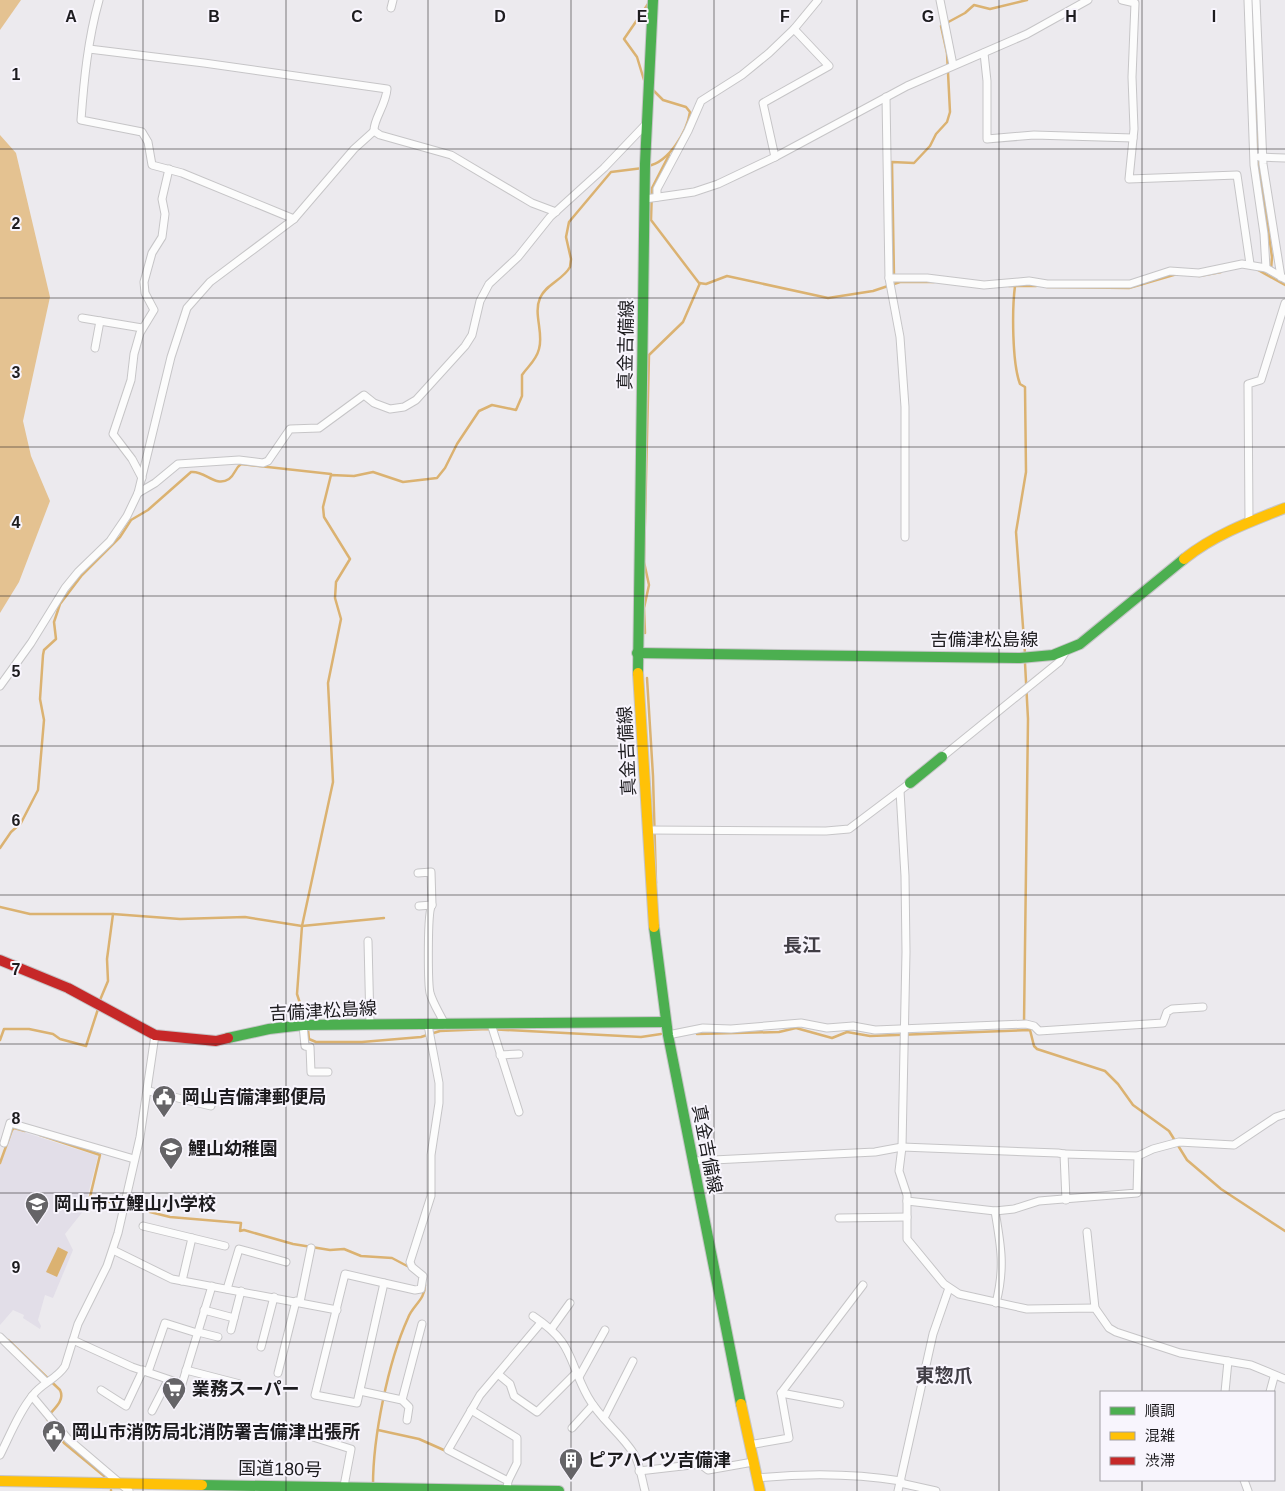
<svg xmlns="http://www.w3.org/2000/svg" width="1285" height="1491" font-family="Arial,'Noto Sans JP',sans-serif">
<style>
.built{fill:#e2dee8}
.forest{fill:#e4c291}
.water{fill:#dbb271}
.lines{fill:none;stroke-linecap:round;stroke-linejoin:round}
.stream{stroke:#dbb271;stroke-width:2.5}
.street-casing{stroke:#c6c5c7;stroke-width:9}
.fast-casing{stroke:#c6c5c7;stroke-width:12}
.slow-casing{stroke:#c6c5c7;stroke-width:12}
.jam-casing{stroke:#c6c5c7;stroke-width:12}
.street{stroke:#fcfcfc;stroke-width:7}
.fast{stroke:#4caf50;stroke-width:10}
.slow{stroke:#ffc107;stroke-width:10}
.jam{stroke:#c62828;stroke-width:10}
.grid{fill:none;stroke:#1d1c1f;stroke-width:1;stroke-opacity:0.55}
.labels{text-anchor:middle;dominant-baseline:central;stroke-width:4;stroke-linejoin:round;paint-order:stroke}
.street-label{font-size:18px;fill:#1d1c1f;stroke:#f8f5fd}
.poi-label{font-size:18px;font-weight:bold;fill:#1d1c1f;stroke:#f8f5fd;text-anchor:start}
.neighbourhood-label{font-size:19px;font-weight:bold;fill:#403d44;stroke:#f8f5fd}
.grid-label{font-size:16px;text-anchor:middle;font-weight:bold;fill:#1d1c1f;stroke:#f8f5fd;stroke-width:4;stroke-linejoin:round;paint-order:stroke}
</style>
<rect width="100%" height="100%" fill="#eceaee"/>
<!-- built -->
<path class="built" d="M14,1129L98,1156L84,1210L65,1234L73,1250L53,1298L45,1295L38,1320L41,1326L40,1329L23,1318L24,1315L13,1310L0,1325V1164Z"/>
<!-- forest -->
<g class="forest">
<path d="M0,0H21L0,30Z"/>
<path d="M0,135L16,153L50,297L23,421L31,456L50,501L19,582L0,613Z"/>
</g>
<!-- water -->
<path class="water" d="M58,1247L68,1252L57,1277L46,1272Z"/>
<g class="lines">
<!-- stream -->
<g class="stream">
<path d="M1252,0L1259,164L1272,257L1271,270"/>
<path d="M644,80L637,57L624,39L648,4"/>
<path d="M669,155L652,188L651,220L699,283L706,284L727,276L828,298L873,291L900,282H934"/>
<path d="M648,166C669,162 687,132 690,112L686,107L663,100L651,88"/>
<path d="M1258,270L1285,285"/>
<path d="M1199,276L1221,272"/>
<path d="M894,277L892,162L914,163L930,146L936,134L947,122L950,112L947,53L941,26L965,13L974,5L990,9L1027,0"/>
<path d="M1009,286H1036"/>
<path d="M1015,286C1012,309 1012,363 1020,384L1025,387L1026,472L1016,532L1025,654"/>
<path d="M1047,287L1129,288L1177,274"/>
<path d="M645,633L644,608L649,585L644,562L649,355L683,322L700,283"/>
<path d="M647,678L653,776L656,883"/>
<path d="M0,848L11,832L21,823L38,790L44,720L40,699L43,655L44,650L56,639L54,622L60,604L82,575L120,537L131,520L148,510L191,472C205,470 215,488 229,479C235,475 235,468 241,464L331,474"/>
<path d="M0,907L30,914H113L180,919L245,917L302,926L384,918"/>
<path d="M100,1000L108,981L107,959L113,914"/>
<path d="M306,1022L297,994L302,926L333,782L328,683L341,619L335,598L336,582L350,559L324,517L323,507L331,475L354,476L373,472L403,482L437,478L445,468L457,444L479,411L492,405L516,410L522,396V375C528,366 536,361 539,349C544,333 533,314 540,298C546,284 563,280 570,267L571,259L566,237L569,222L611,172L643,168"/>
<path d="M1024,1023L1028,719L1025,663"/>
<path d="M308,1030L309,1039L316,1042H362L421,1037L440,1031L488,1029L641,1037L661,1034"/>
<path d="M697,1034L779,1032L796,1028L832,1038L847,1032L870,1036L1030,1030L1034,1046L1037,1049L1105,1071L1118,1084L1133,1105L1169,1131L1187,1160L1221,1189L1285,1231"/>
<path d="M0,1040L4,1029H29L53,1034L60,1039L86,1046L98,1009"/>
<path d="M40,1135L100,1155L90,1197L170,1217L241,1223L240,1231L244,1230L293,1244L330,1250L344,1249L361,1256L392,1258L409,1267"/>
<path d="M0,1163L12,1130L14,1128L25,1131"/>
<path d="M8,1340L60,1390C65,1400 55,1408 49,1415"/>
<path d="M47,1419L64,1443L104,1476"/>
<path d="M378,1430L419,1439L446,1451"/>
<path d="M373,1485C373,1437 388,1362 408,1318C413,1305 425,1300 425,1285"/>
<path d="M111,1490V1491"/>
</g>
<!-- street casing -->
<g class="street-casing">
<g id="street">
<path d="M99,0C88,39 84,79 81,120L142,132L148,142L152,165L182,173L294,219"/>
<path d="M940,0L953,65"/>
<path d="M1122,0L1135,3L1132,77L1134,129L1129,179L1237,175L1250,264"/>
<path d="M1248,0L1254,165L1264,234L1266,268"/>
<path d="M1256,0L1263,164L1281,277"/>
<path d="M391,8L393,0"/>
<path d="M89,49L204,63L387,89C386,105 373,120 374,131"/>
<path d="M984,53L987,81V139L1034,135L1133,138"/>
<path d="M886,97L889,278L900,337L905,407V537"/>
<path d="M374,131L380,135L451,155L532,203L556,212"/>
<path d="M775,157L763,103L829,66L794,29"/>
<path d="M1259,157L1285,158"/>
<path d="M657,197V189L688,131L701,101L742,75L769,53L794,29L818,0"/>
<path d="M645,199L694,192L718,184L775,157L907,86L1027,34L1088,0"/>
<path d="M889,278H927L984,285L1029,281L1047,284H1130L1170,271L1199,273L1242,264L1266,268L1285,279"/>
<path d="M82,318L142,328"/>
<path d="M95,348L100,321"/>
<path d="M142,478L132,459L113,434L131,380L134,354L140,333L154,310L145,293L144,282L152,253L162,237L165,214L162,199L169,169"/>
<path d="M138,493L155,483L178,464L239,460L263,463L268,461L290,429L319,428L364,395L374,403L390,409L404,407L416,400L465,346L472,335L480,301L489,284L518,257L550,217L604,168L647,123"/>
<path d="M1249,521L1248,384L1261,380L1285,303"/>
<path d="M0,686L31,643L65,588L78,572L110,541L127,516L138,493L171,357L187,308L210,282L294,219L354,149L374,131"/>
<path d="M942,757L1059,662L1066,651"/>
<path d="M900,791L905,876L906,952L902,1147L899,1171L907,1195V1239L944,1284L959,1294L1027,1309L1095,1308L1109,1328L1116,1332L1180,1353L1251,1365L1285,1379"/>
<path d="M648,830L826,831L849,829L910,783"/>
<path d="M418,873L431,872L432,905C427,911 428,984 430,993C433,1004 441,1015 445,1025"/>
<path d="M419,906L432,905"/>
<path d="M368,941L370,1024"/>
<path d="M491,1024L519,1112"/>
<path d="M303,1025L305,1046L310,1047L311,1072H328"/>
<path d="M668,1035L703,1028L731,1029L801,1023L827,1028L853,1026L875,1030L1026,1024L1034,1026L1039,1031L1163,1023L1167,1012L1172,1009L1203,1007"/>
<path d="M500,1055L519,1054"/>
<path d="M149,1091L211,1106"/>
<path d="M4,1143L10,1123L134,1159"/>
<path d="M1064,1154L1138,1156"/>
<path d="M693,1161L875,1152L902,1147L1058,1153L1064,1154L1066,1200"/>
<path d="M907,1201L995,1211L1014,1209L1039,1201L1137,1193L1138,1156L1153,1149L1179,1142L1234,1145L1276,1117L1285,1114"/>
<path d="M995,1211C1001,1246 1005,1268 996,1303"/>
<path d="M839,1218L907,1217"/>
<path d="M143,1226L225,1246"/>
<path d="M1087,1232L1095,1308"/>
<path d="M113,1250L172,1279L337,1310"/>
<path d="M345,1274L384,1283L357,1403L315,1395Z"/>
<path d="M182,1281L192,1238"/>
<path d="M384,1283L415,1290L421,1289L423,1276L412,1267L410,1262L431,1196V1155L439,1103V1083L428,1025"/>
<path d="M227,1289L239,1249L286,1262"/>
<path d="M300,1302L311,1248"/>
<path d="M204,1310L234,1318"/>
<path d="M533,1316C575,1344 567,1359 588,1397C600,1419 621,1433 634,1454C640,1464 642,1480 645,1491"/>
<path d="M552,1328L570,1303"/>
<path d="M231,1330L241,1291"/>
<path d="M198,1332L218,1337"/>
<path d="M0,1337L45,1381"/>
<path d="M73,1340L132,1367L182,1384L212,1286"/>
<path d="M261,1347L274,1297"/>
<path d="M186,1370L240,1384"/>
<path d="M148,1372L165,1323L197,1333"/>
<path d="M278,1373L296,1301"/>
<path d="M498,1374L510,1384L514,1396L537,1412L577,1372"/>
<path d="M579,1377L605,1330"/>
<path d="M101,1390L126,1406L143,1370"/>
<path d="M360,1391L402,1400L409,1407L407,1420"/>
<path d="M1225,1392L1228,1361"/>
<path d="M1270,1392L1274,1377"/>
<path d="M781,1393L840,1404"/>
<path d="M32,1396L68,1439L129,1491"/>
<path d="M402,1400L422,1324"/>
<path d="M471,1410L517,1438V1463L508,1481"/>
<path d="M152,1411L168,1380"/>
<path d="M604,1418L633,1361"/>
<path d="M572,1428L593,1405"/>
<path d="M313,1437L351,1449L344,1486"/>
<path d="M749,1445L789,1438L781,1393L863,1285"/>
<path d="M0,1455C10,1435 19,1412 33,1395C42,1383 57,1379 65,1366L78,1324L107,1266L118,1233L140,1137L155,1035"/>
<path d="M639,1471L700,1464L708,1470L753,1462"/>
<path d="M757,1478C805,1473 852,1473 901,1481"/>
<path d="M1244,1480L1248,1491"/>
<path d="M900,1483L936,1491"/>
<path d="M507,1489L508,1481L448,1450L480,1395L539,1325"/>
<path d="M898,1491L933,1334L949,1288"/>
</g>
</g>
<!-- fast casing -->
<g class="fast-casing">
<g id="fast">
<path d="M637,653L1020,658L1053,655L1080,644L1184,559"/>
<path d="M638,673L645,164L653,0"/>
<path d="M910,783L942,757"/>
<path d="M654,927L668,1035L741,1404"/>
<path d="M228,1038L269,1029L303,1025L666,1022"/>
<path d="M202,1485L559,1491"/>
</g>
</g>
<!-- slow casing -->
<g class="slow-casing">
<g id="slow">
<path d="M1184,559C1214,535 1249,522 1285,508"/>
<path d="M638,673L654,927"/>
<path d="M741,1404L760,1491"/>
<path d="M0,1481L202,1485"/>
</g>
</g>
<!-- jam casing -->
<g class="jam-casing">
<path id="jam" d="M0,960L68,988L155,1035L216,1041L228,1038"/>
</g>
<!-- street -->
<use href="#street" class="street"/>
<!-- fast -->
<use href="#fast" class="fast"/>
<!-- slow -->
<use href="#slow" class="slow"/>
<!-- jam -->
<use href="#jam" class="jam"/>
</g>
<!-- grid -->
<path class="grid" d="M143,0V1491M286,0V1491M428,0V1491M571,0V1491M714,0V1491M857,0V1491M999,0V1491M1142,0V1392M0,149H1285M0,298H1285M0,447H1285M0,596H1285M0,746H1285M0,895H1285M0,1044H1285M0,1193H1285M0,1342H1285M1142,1480V1491"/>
<!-- icons -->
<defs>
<g id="civic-pin" transform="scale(1.25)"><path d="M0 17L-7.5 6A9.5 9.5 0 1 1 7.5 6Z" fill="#656467" stroke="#f8f5fd"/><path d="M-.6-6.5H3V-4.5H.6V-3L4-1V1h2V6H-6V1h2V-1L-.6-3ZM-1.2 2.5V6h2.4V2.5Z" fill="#fff"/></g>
<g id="school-pin" transform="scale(1.25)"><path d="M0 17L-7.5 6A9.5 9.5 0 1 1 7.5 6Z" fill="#656467" stroke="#f8f5fd"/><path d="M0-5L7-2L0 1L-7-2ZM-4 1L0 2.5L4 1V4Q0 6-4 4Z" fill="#fff"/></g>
<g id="supermarket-pin" transform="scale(1.25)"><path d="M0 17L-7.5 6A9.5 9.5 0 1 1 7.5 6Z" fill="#656467" stroke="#f8f5fd"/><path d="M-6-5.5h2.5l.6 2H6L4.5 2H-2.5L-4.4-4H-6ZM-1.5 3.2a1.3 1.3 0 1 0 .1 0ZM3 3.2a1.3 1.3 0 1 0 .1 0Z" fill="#fff"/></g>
<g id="building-pin" transform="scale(1.25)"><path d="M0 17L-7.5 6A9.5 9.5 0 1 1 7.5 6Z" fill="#656467" stroke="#f8f5fd"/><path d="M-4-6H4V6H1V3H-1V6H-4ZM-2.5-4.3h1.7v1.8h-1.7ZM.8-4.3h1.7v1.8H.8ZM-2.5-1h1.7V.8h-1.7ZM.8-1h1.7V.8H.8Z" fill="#fff"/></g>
</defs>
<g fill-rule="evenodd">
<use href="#civic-pin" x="164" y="1097"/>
<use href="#school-pin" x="171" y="1149"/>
<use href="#school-pin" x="37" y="1204"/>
<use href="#supermarket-pin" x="174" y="1389"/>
<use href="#civic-pin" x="54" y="1432"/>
<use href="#building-pin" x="571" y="1460"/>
</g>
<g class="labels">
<!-- street labels -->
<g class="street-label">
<text transform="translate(626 345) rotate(-89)">真金吉備線</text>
<text x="984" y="640">吉備津松島線</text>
<text transform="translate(627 751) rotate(-93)">真金吉備線</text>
<text transform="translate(323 1011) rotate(-3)">吉備津松島線</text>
<text transform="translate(707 1149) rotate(79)">真金吉備線</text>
<text transform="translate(280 1469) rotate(1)">国道180号</text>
</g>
<!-- poi labels -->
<g class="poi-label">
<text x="182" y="1097">岡山吉備津郵便局</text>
<text x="188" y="1149">鯉山幼稚園</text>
<text x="54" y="1204">岡山市立鯉山小学校</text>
<text x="192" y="1389">業務スーパー</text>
<text x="72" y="1432">岡山市消防局北消防署吉備津出張所</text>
<text x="588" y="1460">ピアハイツ吉備津</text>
</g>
<!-- neighbourhood labels -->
<g class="neighbourhood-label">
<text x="802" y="945">長江</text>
<text x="944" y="1375">東惣爪</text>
</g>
</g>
<g class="grid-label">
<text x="71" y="22">A</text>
<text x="214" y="22">B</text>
<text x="357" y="22">C</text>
<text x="500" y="22">D</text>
<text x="642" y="22">E</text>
<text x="785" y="22">F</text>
<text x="928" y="22">G</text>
<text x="1071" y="22">H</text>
<text x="1214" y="22">I</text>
<text x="16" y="80">1</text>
<text x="16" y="229">2</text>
<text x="16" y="378">3</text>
<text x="16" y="528">4</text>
<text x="16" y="677">5</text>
<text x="16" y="826">6</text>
<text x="16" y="975">7</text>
<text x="16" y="1124">8</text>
<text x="16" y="1273">9</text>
</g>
<!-- legend -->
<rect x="1100" y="1391" width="175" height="90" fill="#f8f5fd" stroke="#a09ea4"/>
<rect x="1110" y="1407" width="25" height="8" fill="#4caf50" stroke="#a09ea4"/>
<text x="1145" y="1416" font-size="15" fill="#1d1c1f">順調</text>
<rect x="1110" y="1432" width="25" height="8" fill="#ffc107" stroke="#a09ea4"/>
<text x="1145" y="1441" font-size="15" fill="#1d1c1f">混雑</text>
<rect x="1110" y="1457" width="25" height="8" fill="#c62828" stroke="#a09ea4"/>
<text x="1145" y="1466" font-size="15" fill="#1d1c1f">渋滞</text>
</svg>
